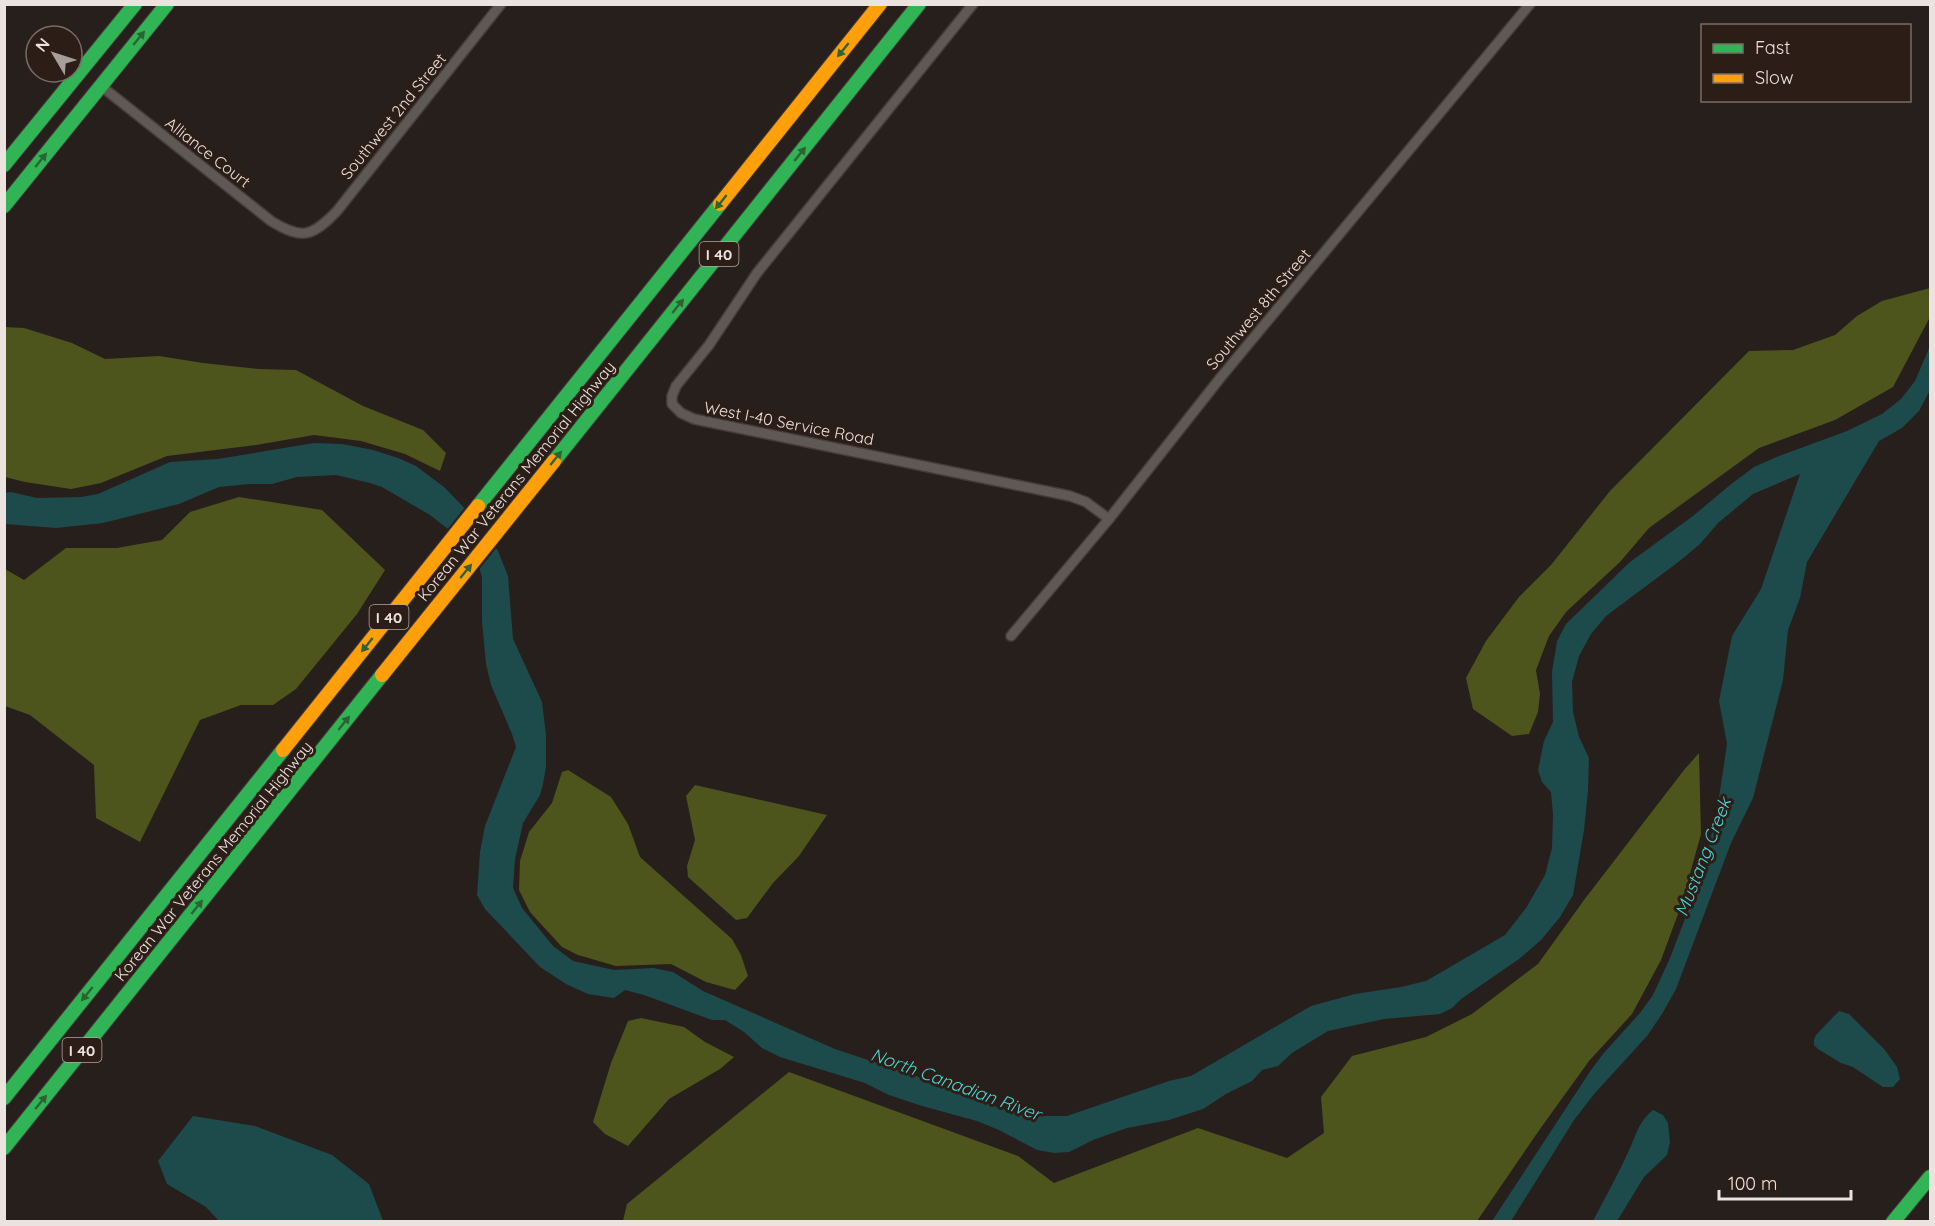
<svg xmlns="http://www.w3.org/2000/svg" width="1935" height="1226" font-family="Quicksand,sans-serif">
<style>
.forest{fill:#4d551d}
.water{fill:#1d4b4c}
.pier{fill:#271f1c}
.lines{fill:none;stroke-linecap:round;stroke-linejoin:round}
.street-casing{stroke:#443c3b;stroke-width:12}
.fast-casing{stroke:#443c3b;stroke-width:16}
.slow-casing{stroke:#443c3b;stroke-width:16}
.street{stroke:#5f5956;stroke-width:9}
.fast{stroke:#30b455;stroke-width:14}
.slow{stroke:#ff9f0a;stroke-width:14}
.oneway{fill:#2e6233}
.labels{text-anchor:middle;dominant-baseline:central;stroke-width:6;stroke-linejoin:round;paint-order:stroke}
.shield{fill:#2c1e17;stroke:#b2a7a2;stroke-width:1.5}
.shield-label{font-size:15px;font-weight:bold;fill:#ece2de}
.street-label{font-size:16px;fill:#ece2de;stroke:#2c1e17}
.water-label{font-size:18px;font-style:italic;fill:#47d7dc;stroke:#2c1e17}
</style>
<rect width="100%" height="100%" fill="#271f1c"/>
<!-- forest -->
<g class="forest">
<path d="M1930,288V317L1893,387L1835,420L1759,448L1649,528L1620,562L1566,612L1549,636L1536,670L1540,694L1538,712L1529,734L1512,736L1473,709L1466,678L1486,641L1519,597L1551,565L1610,491L1749,351L1793,350L1835,335L1857,316L1882,301Z"/>
<path d="M4,327L24,328L72,343L105,359L159,356L203,363L258,369L296,370L363,406L423,430L446,453L440,471L405,454L361,441L314,435L256,445L167,456L101,483L71,489L25,482L5,477Z"/>
<path d="M239,497L322,510L385,570L357,614L296,689L273,705H241L200,720L140,842L96,818L94,765L30,715L5,706V569L24,580L66,548H117L162,540L190,512Z"/>
<path d="M1699,753L1701,834L1681,906L1661,960L1632,1014L1589,1061L1540,1129L1477,1221H623L627,1204L789,1072L1018,1156L1054,1183L1198,1128L1287,1158L1324,1133L1321,1097L1352,1056L1426,1037L1472,1014L1538,964L1584,900L1684,770Z"/>
<path d="M568,770L611,797L628,824L640,857L732,939L741,955L748,976L735,990L706,982L671,964L616,966L578,955L562,947L530,912L519,890L520,861L529,832L552,803L562,772Z"/>
<path d="M695,785L827,815L799,856L773,883L747,918L736,920L688,877L687,866L695,840L686,796Z"/>
<path d="M641,1018L684,1027L705,1042L734,1057L720,1069L669,1099L628,1146L605,1134L593,1122L611,1063L628,1021Z"/>
</g>
<!-- water -->
<g class="water">
<path d="M1930,346V390L1919,411L1902,428L1879,441L1807,562L1800,598L1788,630L1783,680L1753,798L1731,843L1676,989L1662,1014L1647,1036L1595,1093L1574,1120L1511,1221H1492L1591,1070L1603,1054L1640,1013L1653,995L1670,958L1698,885L1716,818L1727,744L1719,701L1732,636L1761,589L1800,474L1753,494L1718,523L1700,544L1681,560L1606,616L1591,634L1579,656L1572,682L1573,712L1579,737L1589,758L1588,791L1584,830L1573,895L1560,917L1541,940L1519,959L1461,999L1452,1008L1440,1014L1384,1019L1328,1031L1292,1053L1278,1066L1262,1070L1252,1081L1226,1094L1203,1109L1169,1120L1127,1128L1093,1140L1069,1152L1054,1153L1037,1150L999,1130L977,1121L922,1106L889,1095L865,1083L780,1057L762,1048L744,1032L725,1020H712L644,995L625,990L614,998L588,994L566,984L540,967L485,909L477,895L480,852L485,826L516,747L512,734L491,685L486,664L482,621V577L478,564L462,540L430,515L382,487L370,483L336,475L297,477L272,484H249L219,487L179,504L103,523L56,528L5,524V493L11,492L37,498L81,497L98,494L170,462L218,459L314,443L342,444L373,450L398,458L416,466L444,487L476,520L498,551L508,576L513,639L542,702L546,735V767L543,784L540,795L523,823L515,859L513,888L522,908L553,946L573,961L614,970L653,968L673,972L703,991L835,1049L931,1081L999,1108L1030,1116H1067L1169,1081L1191,1076L1311,1006L1355,994L1401,987L1426,981L1505,935L1526,908L1545,875L1552,848L1553,815L1551,792L1542,782L1538,770L1544,741L1553,722L1552,672L1557,641L1566,624L1630,562L1693,516L1730,485L1754,467L1779,456L1847,431L1882,414L1901,399L1915,381Z"/>
<path d="M1839,1011L1849,1014L1884,1049L1897,1067L1900,1079L1893,1087H1883L1853,1067L1841,1063L1818,1049L1814,1045V1039L1816,1035Z"/>
<path d="M1653,1110L1663,1115L1668,1123L1670,1142L1667,1155L1644,1177L1617,1221H1593C1606,1196 1620,1171 1631,1146C1638,1130 1639,1122 1653,1110Z"/>
<path d="M193,1116L255,1126L332,1155L369,1184L383,1221H219L206,1207L167,1184L158,1161Z"/>
</g>
<!-- pier -->
<path class="pier" d="M466,506L479,518L498,546L477,572L468,551L446,531Z"/>
<g class="lines">
<!-- street casing -->
<g class="street-casing">
<g id="street">
<path d="M973,4L757,273L709,345L676,386L672,396V404L681,413L694,419L1070,496L1086,502L1109,519"/>
<path d="M101,86L271,221C302,240 312,237 337,211L501,4"/>
<path d="M1011,636L1109,519L1221,377L1530,4"/>
</g>
</g>
<!-- fast casing -->
<g class="fast-casing">
<g id="fast">
<path d="M4,165L135,4"/>
<path d="M4,206L167,4"/>
<path d="M554,461L919,4"/>
<path d="M478,506L720,204"/>
<path d="M4,1098L283,750"/>
<path d="M4,1148L382,675"/>
<path d="M1893,1222L1930,1177"/>
</g>
</g>
<!-- slow casing -->
<g class="slow-casing">
<g id="slow">
<path d="M720,204L880,4"/>
<path d="M382,675L554,461"/>
<path d="M283,750L478,506"/>
</g>
</g>
<!-- street -->
<use href="#street" class="street"/>
<!-- fast -->
<use href="#fast" class="fast"/>
<!-- slow -->
<use href="#slow" class="slow"/>
</g>
<!-- one-way arrows -->
<defs><path id="oneway-solid" d="M-6-.8H1V-3.2L6.5 0L1 3.2V.8H-6Z" transform="scale(1.5)"/></defs>
<g class="oneway">
<use href="#oneway-solid" transform="translate(139 38) rotate(-51)"/>
<use href="#oneway-solid" transform="translate(843 50) rotate(129)"/>
<use href="#oneway-solid" transform="translate(800 154) rotate(-51)"/>
<use href="#oneway-solid" transform="translate(41 160) rotate(-51)"/>
<use href="#oneway-solid" transform="translate(721 202) rotate(129)"/>
<use href="#oneway-solid" transform="translate(678 306) rotate(-51)"/>
<use href="#oneway-solid" transform="translate(556 458) rotate(-51)"/>
<use href="#oneway-solid" transform="translate(466 571) rotate(-51)"/>
<use href="#oneway-solid" transform="translate(367 645) rotate(129)"/>
<use href="#oneway-solid" transform="translate(344 723) rotate(-51)"/>
<use href="#oneway-solid" transform="translate(197 907) rotate(-51)"/>
<use href="#oneway-solid" transform="translate(87 994) rotate(129)"/>
<use href="#oneway-solid" transform="translate(41 1102) rotate(-51)"/>
</g>
<g class="labels">
<!-- shield labels -->
<g class="shield">
<rect x="699.5" y="242" width="39" height="24" rx="4.5"/>
<rect x="369.5" y="605" width="39" height="24" rx="4.5"/>
<rect x="62.5" y="1038" width="39" height="24" rx="4.5"/>
</g>
<g class="shield-label">
<text x="719" y="254">I 40</text>
<text x="389" y="617">I 40</text>
<text x="82" y="1050">I 40</text>
</g>
<!-- street labels -->
<g class="street-label">
<text transform="translate(393 116) rotate(-51)">Southwest 2nd Street</text>
<text transform="translate(208 152) rotate(38)">Alliance Court</text>
<text transform="translate(1258 309) rotate(-50)">Southwest 8th Street</text>
<text transform="translate(789 423) rotate(11)">West I-40 Service Road</text>
<text transform="translate(516 481) rotate(-51)">Korean War Veterans Memorial Highway</text>
<text transform="translate(213 861) rotate(-51)">Korean War Veterans Memorial Highway</text>
</g>
<!-- water labels -->
<g class="water-label">
<text transform="translate(1703 857) rotate(-69)">Mustang Creek</text>
<text transform="translate(956 1084) rotate(20)">North Canadian River</text>
</g>
</g>
<!-- border -->
<rect width="1935" height="1226" fill="none" stroke="#ece2de" stroke-width="12"/>
<!-- legend -->
<rect x="1701" y="24" width="210" height="78" fill="#2c1e17" stroke="#796c67" stroke-width="1.5"/>
<rect x="1713" y="44" width="30" height="9" fill="#30b455" stroke="#796c67" stroke-width="1.5"/>
<text x="1755" y="54" font-size="18" fill="#ece2de">Fast</text>
<rect x="1713" y="74" width="30" height="9" fill="#ff9f0a" stroke="#796c67" stroke-width="1.5"/>
<text x="1755" y="84" font-size="18" fill="#ece2de">Slow</text>
<!-- north arrow -->
<g transform="translate(54 54) rotate(309)"><circle r="28" fill="#2c1e17" stroke="#796c67" stroke-width="1.5"/>
<path d="M0-4.5L10 22L0 15L-10 22Z" fill="#a79e9a"/>
<text y="-9" font-size="16" font-weight="bold" text-anchor="middle" fill="#ece2de">N</text>
</g>
<!-- scale -->
<path d="M1719 1190v9h132v-9" fill="none" stroke="#ece2de" stroke-width="3"/>
<text x="1728" y="1190" font-size="18" fill="#ece2de" stroke="#2c1e17" stroke-width="4.5" paint-order="stroke">100 m</text>
</svg>
